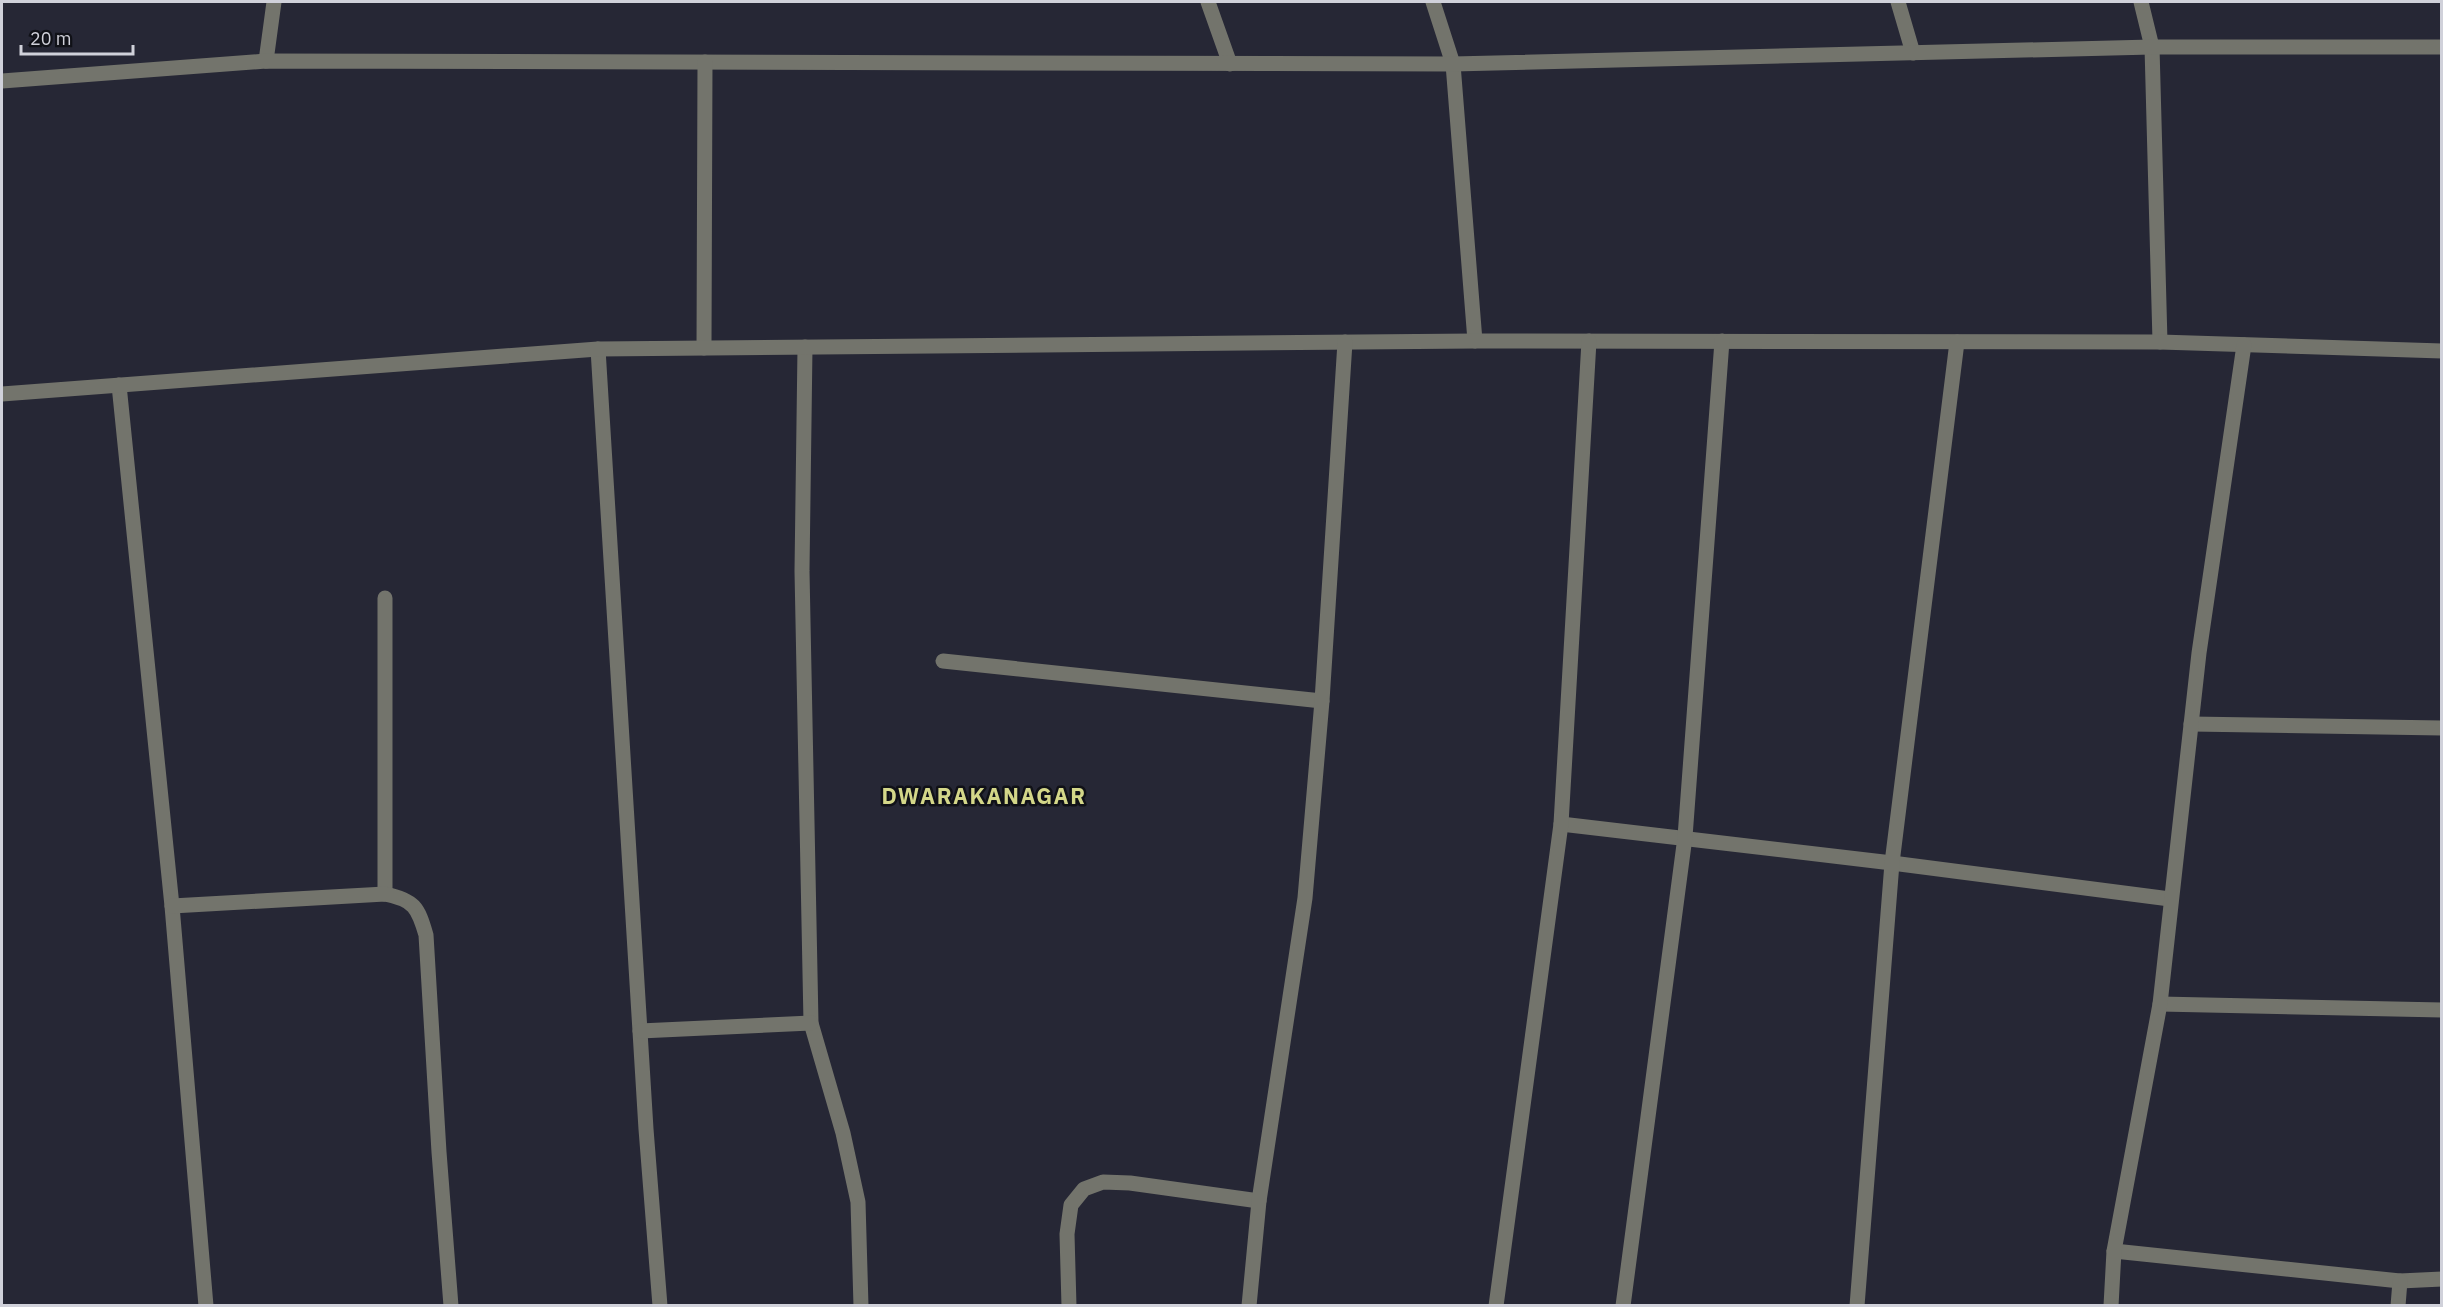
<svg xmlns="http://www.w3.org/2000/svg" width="2443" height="1307" font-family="'IBM Plex Sans',sans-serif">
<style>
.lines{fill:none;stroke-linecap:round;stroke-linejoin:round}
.minor{stroke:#73746c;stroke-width:15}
.labels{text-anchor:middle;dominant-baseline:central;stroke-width:5;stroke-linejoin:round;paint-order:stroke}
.district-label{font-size:22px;font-weight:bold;letter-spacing:1.5px;fill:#d4d789;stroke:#101117}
</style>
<rect width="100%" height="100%" fill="#262735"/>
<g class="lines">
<!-- minor -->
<g class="minor">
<path d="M1208,2L1230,64"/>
<path d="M1433,2L1453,64L1475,341"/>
<path d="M1898,2L1913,53"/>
<path d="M2141,2L2152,47L2160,342"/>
<path d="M266,61L274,2"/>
<path d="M2,81L266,61L1453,64L2152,47H2442"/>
<path d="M805,347L802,571L811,1023L843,1133L858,1202L861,1306"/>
<path d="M704,348L705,62"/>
<path d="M598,349L646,1129L660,1306"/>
<path d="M119,385L172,906L206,1306"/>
<path d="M2,394L598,349L1475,341L2160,342L2442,351"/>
<path d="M943,661L1322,701"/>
<path d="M2191,724L2442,728"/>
<path d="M1561,824L1892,863L2170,899"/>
<path d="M385,894V598"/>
<path d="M172,906L385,894C414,900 418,907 426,935L439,1152L451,1306"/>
<path d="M2160,1004L2442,1010"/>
<path d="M640,1031L811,1023"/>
<path d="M2114,1251L2400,1281L2442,1279"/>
<path d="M1069,1306L1067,1234L1071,1205L1084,1189L1103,1182L1130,1183L1259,1201"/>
<path d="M1249,1306L1259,1201L1305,898L1322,701L1345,342"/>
<path d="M1496,1306L1561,824L1589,341"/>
<path d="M1623,1306L1685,837L1722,341"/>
<path d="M1857,1306L1892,863L1957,342"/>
<path d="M2111,1306L2114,1251L2160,1004L2199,653L2244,345"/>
<path d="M2398,1306L2400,1281"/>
</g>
</g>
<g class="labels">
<!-- district labels -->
<g class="district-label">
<text x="984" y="795">DWARAKANAGAR</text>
</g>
</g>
<!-- border -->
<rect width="2443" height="1307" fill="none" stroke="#d0d1da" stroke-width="6"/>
<!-- scale -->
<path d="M21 45v9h112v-9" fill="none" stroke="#d0d1da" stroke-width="3"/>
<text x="30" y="45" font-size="18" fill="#d0d1da" stroke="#101117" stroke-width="4.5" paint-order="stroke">20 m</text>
</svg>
